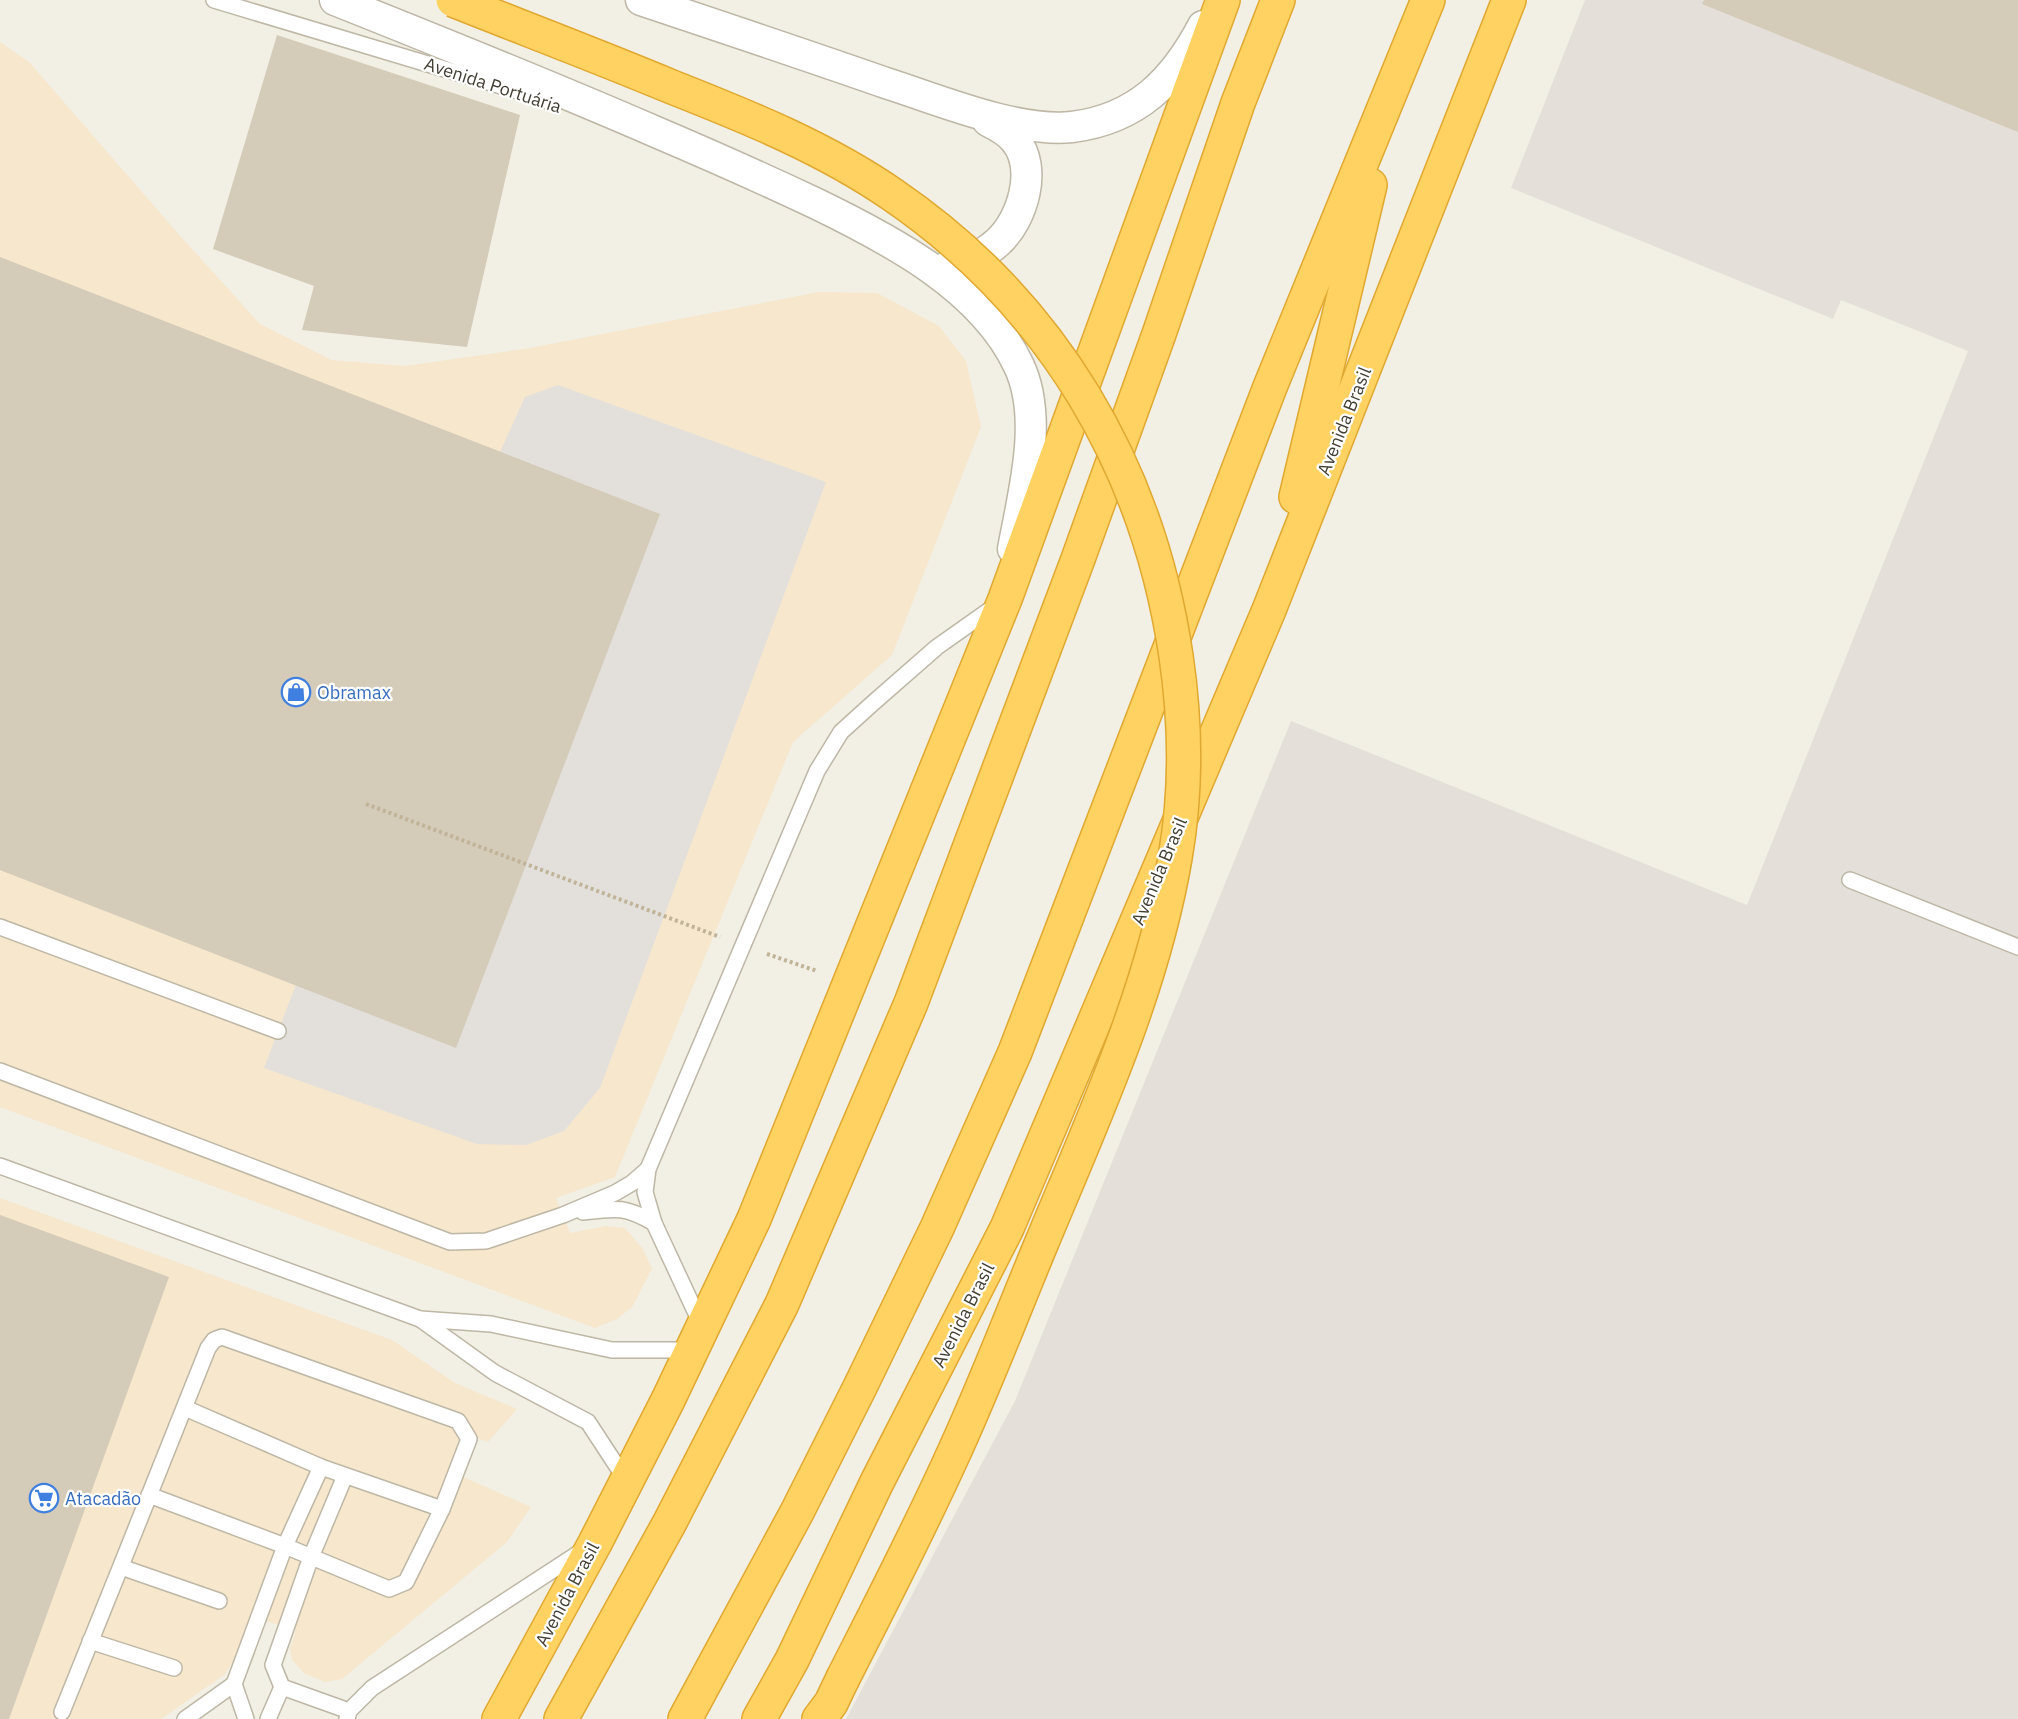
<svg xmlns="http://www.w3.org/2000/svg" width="2018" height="1719" font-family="'IBM Plex Sans',sans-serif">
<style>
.commercial{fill:#f6e7cd}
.industrial{fill:#e4e0d9}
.parking{fill:#e3e0dc}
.building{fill:#d4cbb9}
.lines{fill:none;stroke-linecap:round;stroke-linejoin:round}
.lane-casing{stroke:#beb7a6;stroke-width:18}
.street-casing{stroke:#beb7a6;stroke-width:33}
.highway-casing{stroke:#e1a82f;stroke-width:36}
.path{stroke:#c0b397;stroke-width:4;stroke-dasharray:3 3;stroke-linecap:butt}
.lane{stroke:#fff;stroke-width:15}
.street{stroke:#fff;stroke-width:30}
.highway{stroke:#ffd262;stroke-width:33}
.highway-bridge-casing{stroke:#e1a82f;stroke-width:36;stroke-linecap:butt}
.highway-bridge{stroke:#ffd262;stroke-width:33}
.labels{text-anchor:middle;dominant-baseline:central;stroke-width:4.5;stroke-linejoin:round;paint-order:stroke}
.street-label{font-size:18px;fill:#443f34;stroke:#fff}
.shop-label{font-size:18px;fill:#366cbe;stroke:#fff;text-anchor:start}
</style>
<rect width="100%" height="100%" fill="#f2efe4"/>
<!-- commercial -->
<g class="commercial">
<path d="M0,42L29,62L182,238L260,324L331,360L405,366L530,348L819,292L877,293L939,326L966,361L981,427L892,655L793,742L615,1177L556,1198L570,1233L606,1226L625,1228L643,1249L652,1269L632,1307L617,1319L595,1328L0,1107Z"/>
<path d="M0,1198L392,1340L455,1383L517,1409L488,1442L464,1434L448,1470L531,1507L507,1542L342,1679L325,1682L304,1673L292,1660L290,1649L296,1630L250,1616L233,1662L224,1675L161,1719H0Z"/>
</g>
<!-- industrial -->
<path class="industrial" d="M1585,0H2018V1719H846L1015,1401L1291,721L1747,905L1968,351L1841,300L1833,319L1511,188Z"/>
<!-- parking -->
<path class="parking" d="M558,385L826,482L600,1088L564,1131L526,1145L477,1144L264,1068L500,452L525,397Z"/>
<!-- building -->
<g class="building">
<path d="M1704,0H2018V132L1702,4Z"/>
<path d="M277,35L520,115L467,347L302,330L314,286L213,249Z"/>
<path d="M0,257L660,514L456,1048L0,870Z"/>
<path d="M0,1215L169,1277L9,1719H0Z"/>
</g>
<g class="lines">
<!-- lane casing -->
<g class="lane-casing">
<g id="lane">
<path d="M214,0L521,92L550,102"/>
<path d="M1850,880L2018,947"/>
<path d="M0,927L278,1031"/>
<path d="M0,1071L450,1242L486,1241L563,1215L615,1193L632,1183L648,1169"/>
<path d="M0,1166L420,1319L491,1324L612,1350H691"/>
<path d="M583,1212C616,1208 625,1206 654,1223"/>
<path d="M420,1319L495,1373L588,1422L626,1480"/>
<path d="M702,1326L654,1223L645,1192L648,1169L817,771L841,732L873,703L937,647L995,606"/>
<path d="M185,1408L321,1467L442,1509"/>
<path d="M345,1476L311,1557L273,1665L282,1687L349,1711"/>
<path d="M121,1567L219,1601"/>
<path d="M90,1641L174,1668"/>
<path d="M62,1712C111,1591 160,1469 208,1348L214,1340L222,1337L458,1421L469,1439L442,1509L406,1582L389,1589L285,1546L149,1495"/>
<path d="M185,1719L234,1684"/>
<path d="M246,1719L234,1684L285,1546L321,1467"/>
<path d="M268,1719L282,1687"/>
<path d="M347,1719L349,1711L372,1688L582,1551"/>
</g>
</g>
<!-- street casing -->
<g class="street-casing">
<g id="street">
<path d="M335,0C443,43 550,86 656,132C710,155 764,179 817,204C891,240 983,288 1019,366C1044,419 1023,494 1013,549"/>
<path d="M641,0C722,27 803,54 883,82C936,99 1017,133 1072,127C1137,119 1174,81 1203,26"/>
<path d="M948,266C967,262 984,255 998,242C1023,219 1038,168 1015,140C1008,131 998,126 988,121"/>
</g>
</g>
<!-- highway casing -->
<g class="highway-casing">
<g id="highway">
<path d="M1296,497L1370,185"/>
<path d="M499,1719L595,1543L668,1400L754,1219L1005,599L1223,0"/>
<path d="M561,1719L670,1522L782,1304L911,1003L1078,559L1159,334L1238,103L1278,0"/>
<path d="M685,1719L797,1512L860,1387L937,1228L1015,1052L1270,387L1428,0"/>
<path d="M759,1719L792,1660L877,1482L1007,1228L1269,610L1509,0"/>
<path d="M819,1719L831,1703L842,1680"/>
</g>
</g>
<!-- path -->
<g class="path">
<path d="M366,804L720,937"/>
<path d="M767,954L817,971"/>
</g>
<!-- lane -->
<use href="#lane" class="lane"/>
<!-- street -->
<use href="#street" class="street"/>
<!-- highway -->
<use href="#highway" class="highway"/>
<!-- highway-bridge casing -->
<g class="highway-bridge-casing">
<path id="highway-bridge" d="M453,0C526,29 600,57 672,87C748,117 825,148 893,195C1052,304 1148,466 1176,656C1186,724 1187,790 1175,858C1152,992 1094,1117 1042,1242C1012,1314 984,1388 951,1459C917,1534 879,1607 842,1680"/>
</g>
<!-- highway-bridge -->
<use href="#highway-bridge" class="highway-bridge"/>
</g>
<!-- icons -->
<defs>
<g id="shop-ring" transform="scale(1.5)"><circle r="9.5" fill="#fff" stroke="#3f7fe0" stroke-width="1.5"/><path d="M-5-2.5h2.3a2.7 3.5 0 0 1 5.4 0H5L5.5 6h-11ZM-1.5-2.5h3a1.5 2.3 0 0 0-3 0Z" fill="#3f7fe0"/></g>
<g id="supermarket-ring" transform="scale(1.5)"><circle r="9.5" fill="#fff" stroke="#3f7fe0" stroke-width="1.5"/><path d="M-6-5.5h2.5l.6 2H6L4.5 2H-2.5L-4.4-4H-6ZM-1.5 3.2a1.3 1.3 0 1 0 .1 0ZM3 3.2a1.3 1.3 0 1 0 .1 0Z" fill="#3f7fe0"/></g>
</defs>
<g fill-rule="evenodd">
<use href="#shop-ring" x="296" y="692"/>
<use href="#supermarket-ring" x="44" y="1498"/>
</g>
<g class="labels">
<!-- street labels -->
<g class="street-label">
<text transform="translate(493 85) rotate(18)">Avenida Portuária</text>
<text transform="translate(1344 421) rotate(-68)">Avenida Brasil</text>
<text transform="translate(1159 871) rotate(-67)">Avenida Brasil</text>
<text transform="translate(963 1315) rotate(-63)">Avenida Brasil</text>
<text transform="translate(567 1594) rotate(-62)">Avenida Brasil</text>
</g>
<!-- shop labels -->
<g class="shop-label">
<text x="317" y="692">Obramax</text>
<text x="65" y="1498">Atacadão</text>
</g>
</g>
</svg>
